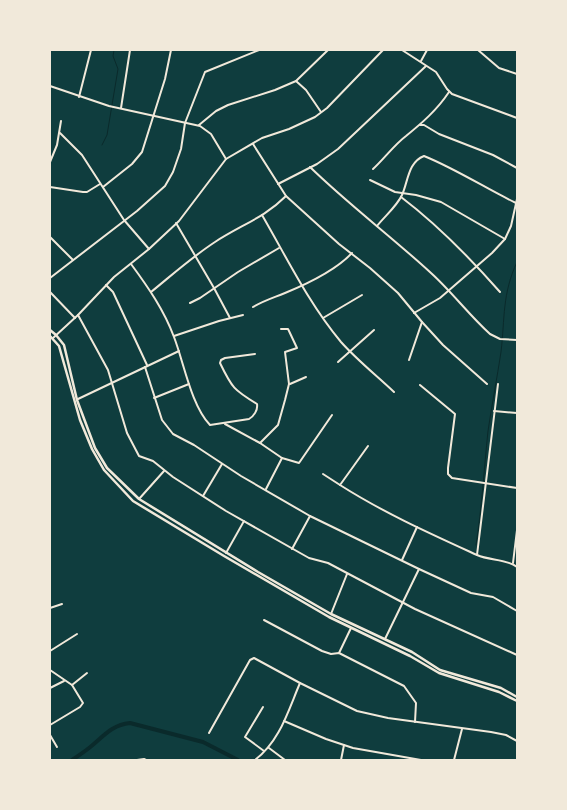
<svg xmlns="http://www.w3.org/2000/svg" width="567" height="810" font-family="'Space Grotesk',sans-serif">
<style>
.lines{fill:none;stroke-linecap:round;stroke-linejoin:round}
.stream{stroke:#0a2a2b;stroke-width:1}
.canal{stroke:#0a2a2b;stroke-width:4}
.minor{stroke:#f1e9da;stroke-width:2}
.tertiary{stroke:#f1e9da;stroke-width:2}
.secondary{stroke:#f1e9da;stroke-width:2.5}
</style>
<rect width="100%" height="100%" fill="#0f3d3e"/>
<g class="lines">
<!-- stream -->
<g class="stream">
<path d="M102,145L107,135L118,69L113,56L114,50"/>
<path d="M476,545C482,507 484,469 488,431C492,404 497,378 501,352C505,318 502,294 517,262"/>
</g>
<!-- canal -->
<path class="canal" d="M72,760C78,756 84,752 89,748C103,737 111,725 130,723L203,742L238,760"/>
<!-- minor -->
<g class="minor">
<path d="M402,50L436,72L447,89L452,94L517,118"/>
<path d="M478,50L499,68L517,74"/>
<path d="M421,61L427,50"/>
<path d="M296,81L306,90L321,112"/>
<path d="M50,86L109,106L200,126L211,134L226,159"/>
<path d="M79,97L91,50"/>
<path d="M121,108L130,50"/>
<path d="M199,125L216,111L228,105L275,90L296,81L328,50"/>
<path d="M420,125H424L439,134L493,155L517,168"/>
<path d="M60,133L82,155L124,220L149,249"/>
<path d="M253,144L286,196L339,244L370,268L398,293L422,322L443,345L487,384"/>
<path d="M50,162L57,145L61,121"/>
<path d="M310,167C349,205 392,237 431,273C452,292 469,315 490,334L500,339L517,340"/>
<path d="M373,169C384,159 394,145 406,136C422,123 437,110 449,92"/>
<path d="M370,180L395,192L416,195L441,202L505,239"/>
<path d="M278,184L317,164L338,149L426,66"/>
<path d="M50,187L83,192H87L100,184"/>
<path d="M103,187L132,164L142,152L165,79L171,50"/>
<path d="M401,197C438,225 470,258 500,292"/>
<path d="M262,215C287,258 309,304 341,342C357,360 376,375 394,392"/>
<path d="M176,223L214,288L230,318"/>
<path d="M377,226C385,216 397,206 402,195C408,182 408,162 424,156C456,169 485,188 516,203"/>
<path d="M50,237L73,260"/>
<path d="M131,264C148,287 164,310 174,337C184,363 191,405 210,425L249,419C254,416 258,410 257,404C234,390 232,388 220,363L221,360L225,358L255,354"/>
<path d="M50,278L137,211L165,186L173,172L181,149L185,123L205,72L259,50"/>
<path d="M106,285L113,292L147,365"/>
<path d="M50,292L75,318"/>
<path d="M151,292C172,275 192,257 215,242C241,225 264,218 286,196"/>
<path d="M190,303L200,298L238,272L279,248"/>
<path d="M253,307C265,300 273,298 285,293C307,284 336,270 352,253"/>
<path d="M414,313L440,298L492,253L505,239L511,226L517,199"/>
<path d="M78,315L108,370L127,433L139,456L153,461L173,477L226,511L309,558L328,563L415,609L517,655"/>
<path d="M323,318L362,295"/>
<path d="M174,336L219,321L243,315"/>
<path d="M409,360L422,322"/>
<path d="M338,362L374,330"/>
<path d="M145,367L162,420L173,434L194,445L241,476L310,516L419,569L471,593L493,597L517,611"/>
<path d="M290,384L306,377"/>
<path d="M420,385L455,414L448,468V474L452,478L517,488"/>
<path d="M154,398L189,384"/>
<path d="M78,399L179,351"/>
<path d="M494,411L517,413"/>
<path d="M225,424L260,443L282,458L299,463L332,415"/>
<path d="M260,443L278,425L285,400L289,384L285,352L297,348L289,331L288,329H281"/>
<path d="M368,446L340,485C384,513 431,534 477,555C490,561 505,558 517,567"/>
<path d="M323,474L340,485"/>
<path d="M266,489L282,458"/>
<path d="M203,496L222,464"/>
<path d="M139,499L164,471"/>
<path d="M292,549L310,516"/>
<path d="M226,553L244,521"/>
<path d="M477,555L498,384"/>
<path d="M402,560L417,527"/>
<path d="M513,563L517,530"/>
<path d="M50,608L62,604"/>
<path d="M331,614L347,574"/>
<path d="M264,620L322,651L331,654L339,653L404,686L416,703L415,722"/>
<path d="M385,639L419,569"/>
<path d="M50,651L77,634"/>
<path d="M339,653L351,628"/>
<path d="M50,670L72,685L83,703L80,707L50,725"/>
<path d="M72,685L87,673"/>
<path d="M50,688L64,681"/>
<path d="M263,707L245,737L264,751"/>
<path d="M284,721L326,739L353,748L421,760"/>
<path d="M209,733L250,660L254,658L300,683L357,711L388,718L491,732L506,735L517,741"/>
<path d="M50,735L57,747"/>
<path d="M269,748L285,760"/>
<path d="M137,760L144,759L146,760"/>
<path d="M255,760C280,741 288,711 300,683"/>
<path d="M341,760L344,745"/>
<path d="M454,760L462,729"/>
</g>
<!-- tertiary -->
<path class="tertiary" d="M53,338L78,315L114,277L149,249L179,221L226,159L262,138L289,129L315,117L327,108L383,50"/>
<!-- secondary -->
<g class="secondary">
<path d="M50,330L56,335L64,345L77,400L95,448L107,468L139,499L258,572L331,614L412,652L440,670L501,688L517,697"/>
<path d="M50,336L59,346L80,420L92,449L104,470L133,501L224,556L329,617L410,656L439,673L499,692L517,701"/>
</g>
</g>
<!-- border -->
<rect width="567" height="810" fill="none" stroke="#f1e9da" stroke-width="102"/>
</svg>
